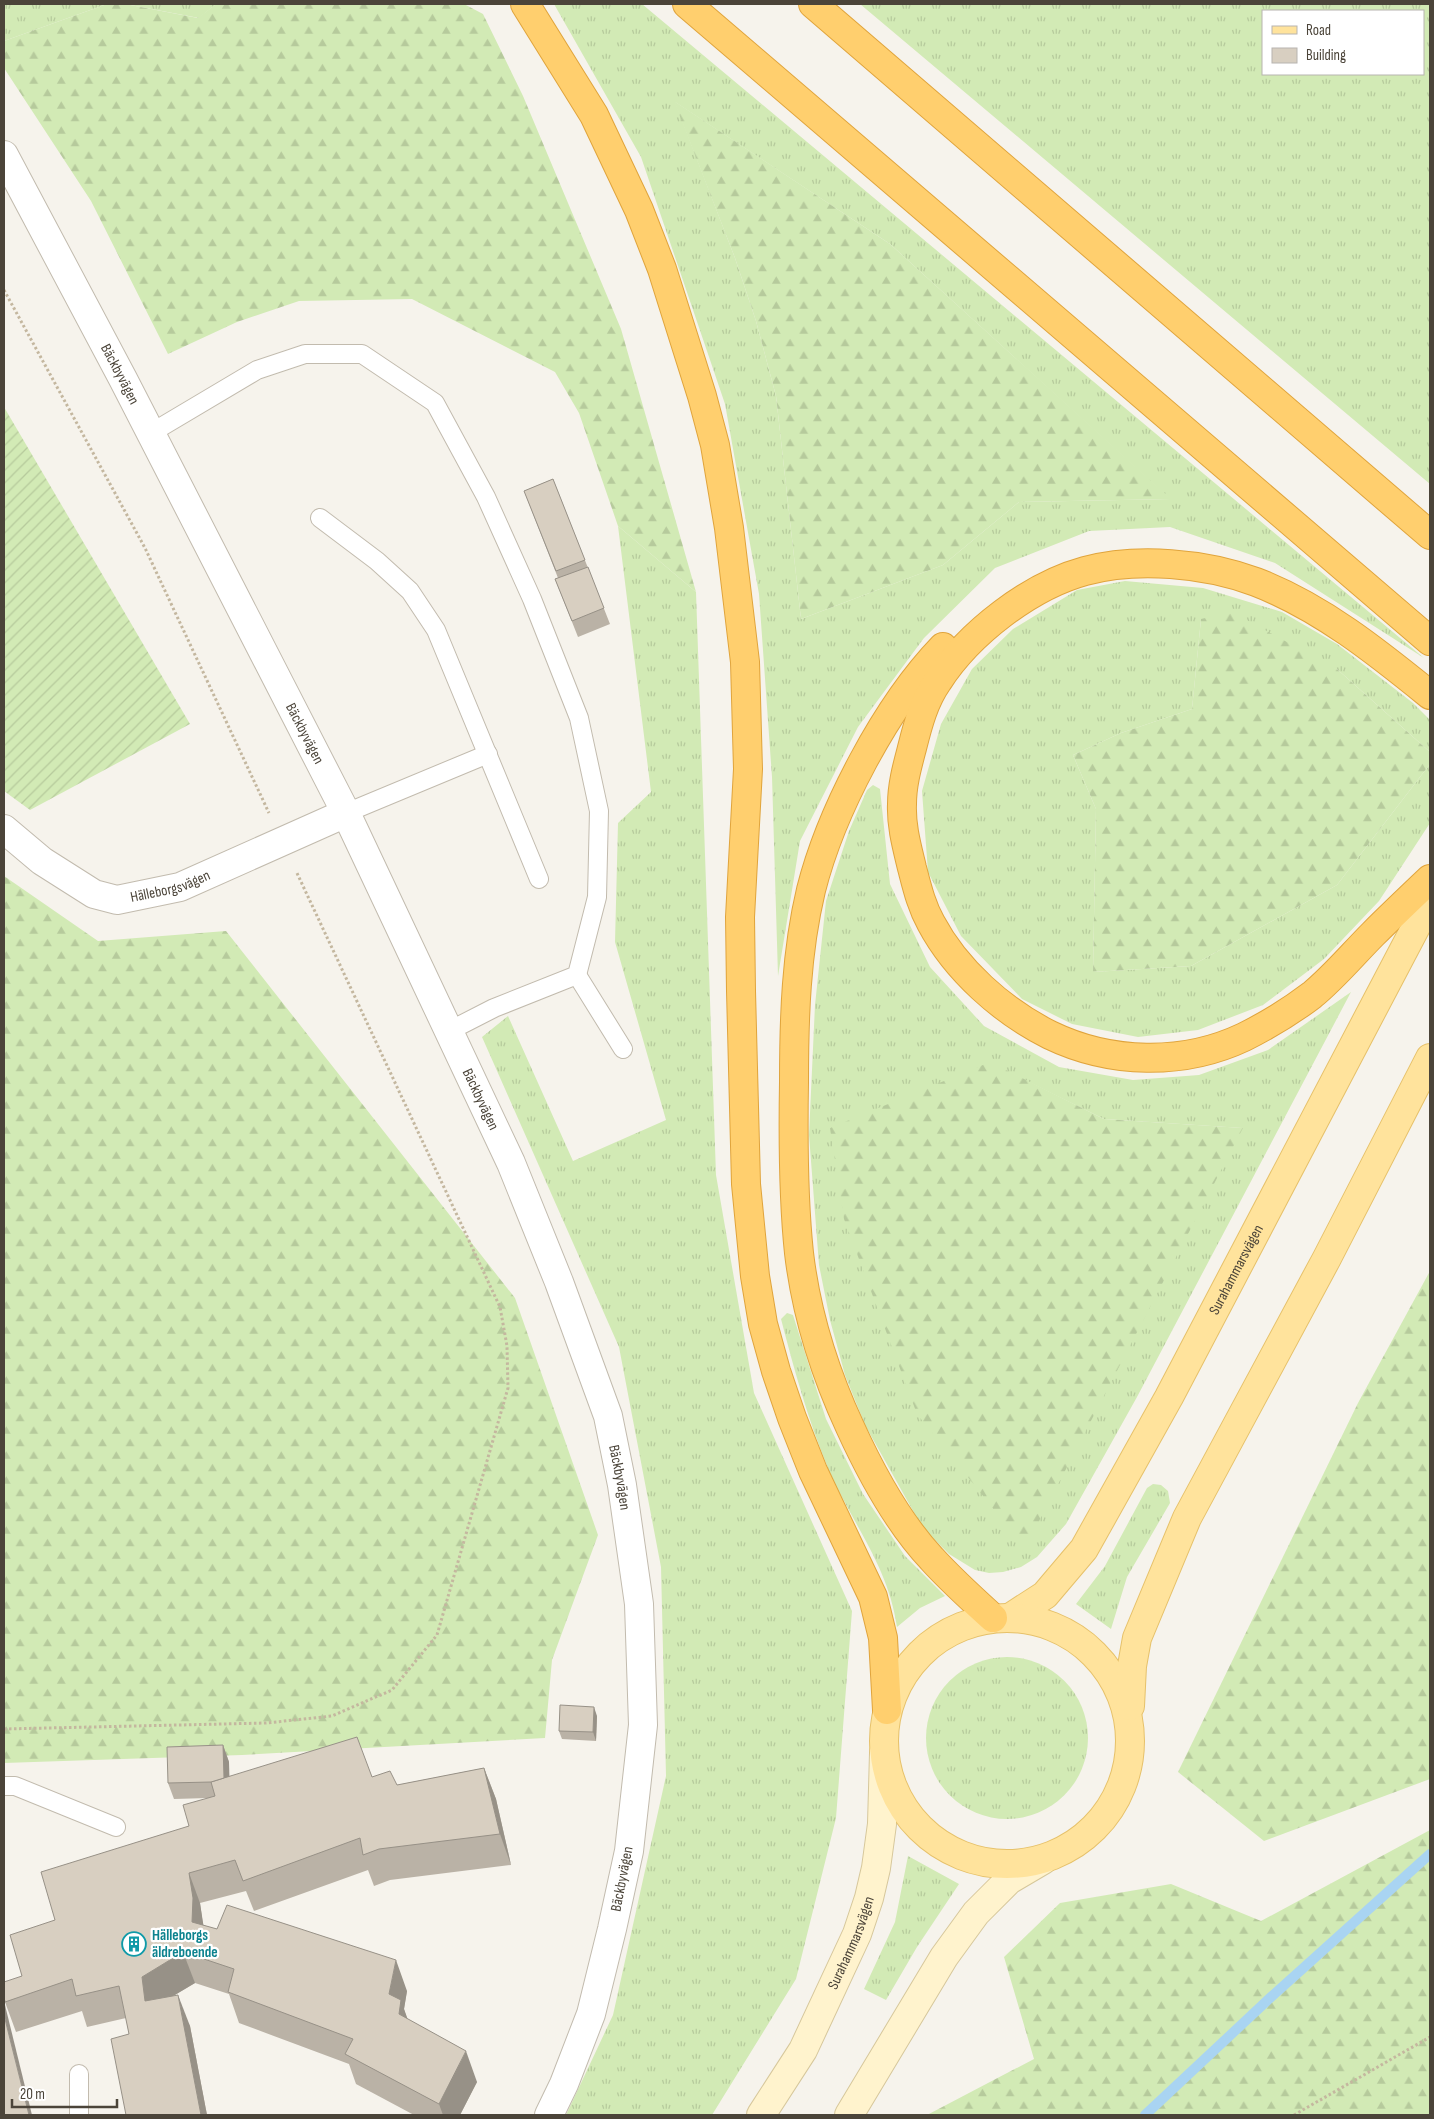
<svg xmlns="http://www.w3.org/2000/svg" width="1434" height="2119" font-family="'Sofia Sans Condensed',sans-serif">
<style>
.grass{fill:url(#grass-tufts);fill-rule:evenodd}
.forest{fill:url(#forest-firs)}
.garden{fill:url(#garden-furrows)}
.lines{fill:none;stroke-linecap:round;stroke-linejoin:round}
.stream{stroke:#a9d4f2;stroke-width:10}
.service-casing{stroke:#c2bbae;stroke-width:20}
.minor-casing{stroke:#c2bbae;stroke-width:30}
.secondary-casing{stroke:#d6c79b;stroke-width:30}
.primary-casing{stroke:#e6c16a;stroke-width:30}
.motorway-casing{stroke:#e0a43c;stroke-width:30}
.path{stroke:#c4b79f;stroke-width:3;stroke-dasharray:2.5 2.5;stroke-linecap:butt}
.service{stroke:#fff;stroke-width:18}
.minor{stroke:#fff;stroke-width:28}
.secondary{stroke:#fff3cd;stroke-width:28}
.primary{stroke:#ffe39c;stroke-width:28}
.motorway{stroke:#ffcf6e;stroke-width:28}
.wall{fill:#bab2a6}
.shaded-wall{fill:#979187}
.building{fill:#d8cfc1;stroke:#979187}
.labels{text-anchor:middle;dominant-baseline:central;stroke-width:4.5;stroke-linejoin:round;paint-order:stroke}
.street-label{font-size:15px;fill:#4b4439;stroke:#fff}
.culture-label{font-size:15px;font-weight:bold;fill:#0d838f;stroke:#fff;text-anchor:start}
</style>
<defs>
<pattern id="grass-tufts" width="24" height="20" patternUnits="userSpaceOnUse" patternTransform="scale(1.25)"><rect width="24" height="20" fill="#d2eab5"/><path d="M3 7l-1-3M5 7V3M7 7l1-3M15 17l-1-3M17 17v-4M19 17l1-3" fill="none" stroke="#b6ca9c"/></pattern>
<pattern id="forest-firs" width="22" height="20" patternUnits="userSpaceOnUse" patternTransform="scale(1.25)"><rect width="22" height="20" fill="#d2eab5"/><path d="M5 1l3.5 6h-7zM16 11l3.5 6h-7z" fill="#b6ca9c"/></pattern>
<pattern id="garden-furrows" width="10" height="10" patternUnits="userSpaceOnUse" patternTransform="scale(1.25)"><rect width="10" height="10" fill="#d2eab5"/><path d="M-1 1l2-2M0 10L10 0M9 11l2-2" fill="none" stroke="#b6ca9c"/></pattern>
</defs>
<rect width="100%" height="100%" fill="#f6f3ec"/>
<!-- grass -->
<g class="grass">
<path d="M4,4H107L4,41Z"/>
<path d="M125,4H216L199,18Z"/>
<path d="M554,4H642L1424,658L1275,563L1170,527L1089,531L995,568L924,638L858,727L800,841L778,976L772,777L759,594L725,404L641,157ZM675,102L890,244L1170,499L1019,502L943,565L801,619L776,396L756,321L735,258Z"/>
<path d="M860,4H1430V484ZM1263,11H1423V74H1263Z"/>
<path d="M618,526L696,592L716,1175L754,1393L852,1611L836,1818L796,1979L712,2115H566L613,2015L666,1776L661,1567L619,1347L482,1037L508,1016L573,1161L666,1120L615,942L618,823L651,792Z"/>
<path d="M1125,581L1203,588L1282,612L1337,644L1413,703L1430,720V752L1338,670L1201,619L1192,709L1121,733L1073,755L1096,809L1093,972L1191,966L1337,885L1430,764V823L1379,901L1324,959L1263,1005L1198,1030L1138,1037L1072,1024L1022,999L961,936L928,872L922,791L941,724L972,669L1013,629L1077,590Z"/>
<path d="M873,785L880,789L890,884L930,967L984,1026L1059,1067L1133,1080L1199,1075L1268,1050L1351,992L1137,1397L1066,1524L1037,1557L1021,1567L1003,1572L989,1573L975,1570L949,1554L922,1527L865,1425L845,1375L830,1320L819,1265L809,1135L815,1005L826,901L849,831L867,790ZM990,1063L1104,1119L1242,1128L917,1414Z"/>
<path d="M787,1313L793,1315L826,1419L863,1494L905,1556L945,1596L920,1608L897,1627C888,1565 852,1524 828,1468C808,1420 794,1369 781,1319Z"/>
<path d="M1153,1484L1161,1485L1168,1491L1170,1503L1127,1577L1111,1629L1076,1604L1105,1566L1147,1488Z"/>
<circle cx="1007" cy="1738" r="81"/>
<path d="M908,1856L959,1884L917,1947L886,2000L864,1989L895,1922Z"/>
</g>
<!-- forest -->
<g class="forest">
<path d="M107,4H125L198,18L216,4H464L483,14L523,96L621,329L696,592L618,526L579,413L555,372L412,299L299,301L237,322L168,354L91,201L4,68V41Z"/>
<path d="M674,101L890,244L1171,499L1019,502L943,565L801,619L776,396L756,321L735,258Z"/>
<path d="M1232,612L1338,670L1430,752V764L1337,885L1191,966L1093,972L1096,809L1073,755L1121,733L1192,709L1201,619Z"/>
<path d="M4,876L98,941L226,931L515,1298L598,1535L552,1660L545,1738L242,1755L4,1763Z"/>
<path d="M990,1062L1104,1119L1243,1128L1025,1548L917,1414L844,1219L830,1128Z"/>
<path d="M1430,1271V1779L1264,1841L1178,1772L1358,1403Z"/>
<path d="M1430,1830V2115H927L1034,2059L1004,1957L1060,1903L1171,1884L1261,1921Z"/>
</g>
<!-- garden -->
<path class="garden" d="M4,407L190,724L30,810L4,791Z"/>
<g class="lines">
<!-- stream -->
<path class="stream" d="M1145,2115L1271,1997L1430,1854"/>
<!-- service casing -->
<g class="service-casing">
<g id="service">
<path d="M151,433L257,370L305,354H362L435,403L486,497L532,599L579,718L599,811L597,897L577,975L494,1008L449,1031"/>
<path d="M320,518L377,561L410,591L436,630L539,879"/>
<path d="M346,813L488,754"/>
<path d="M577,975L623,1049"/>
<path d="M4,1786H15L116,1827"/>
<path d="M79,2074V2115"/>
</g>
</g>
<!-- minor casing -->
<g class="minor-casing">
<g id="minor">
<path id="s1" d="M4,155L123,379L346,813L511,1163L559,1282L608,1416L622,1485L639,1604L643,1725L629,1851L612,1929L591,2014L564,2084L549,2115"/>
<path id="s2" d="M4,829L42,861L94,894L117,900L180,887L346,813"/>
</g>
</g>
<!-- secondary casing -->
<g class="secondary-casing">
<g id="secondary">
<path id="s3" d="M761,2115L803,2050L857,1934L869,1898L876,1868L882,1824L884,1753"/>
<path d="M849,2115L944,1957L976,1913L1009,1880L1043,1860"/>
</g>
</g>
<!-- primary casing -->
<g class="primary-casing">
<g id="primary">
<path id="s4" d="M1011,1617L1045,1595L1084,1549L1169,1397L1430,900"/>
<circle cx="1007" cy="1741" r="123"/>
<path d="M1130,1706L1132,1666L1137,1638L1187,1518L1327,1258L1430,1058"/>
</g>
</g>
<!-- motorway casing -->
<g class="motorway-casing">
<g id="motorway">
<path d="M525,4L594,115L639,210L662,269L702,396L715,445L729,528L745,662L748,769L740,917L741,991L746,1184L755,1276L763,1324L776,1371L792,1418L813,1471L873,1597L883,1638L887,1710"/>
<path d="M687,4L1430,641"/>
<path d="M813,4L1430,535"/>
<path d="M943,647C886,706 831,811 811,890C796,953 794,1017 794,1082C793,1139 793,1196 799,1253C806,1312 825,1373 850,1427C871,1473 897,1522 932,1559C951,1580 972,1599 993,1618"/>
<path d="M1430,695C1377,652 1321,607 1256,582C1205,563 1137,557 1085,571C1030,586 969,633 938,681C924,701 918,724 912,748C907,767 902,785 902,804C901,826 907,847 912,868C917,887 921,905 931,923C956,970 1002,1011 1050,1035C1110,1064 1183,1066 1244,1037C1268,1025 1291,1011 1312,995C1334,977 1353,954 1373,934C1392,915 1411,897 1430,879"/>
</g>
</g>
<!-- path -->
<g class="path">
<path d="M4,290L145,548L269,813"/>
<path d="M4,1729L266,1723L332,1716L392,1690L437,1635L508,1388L507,1346L500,1307L296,871"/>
<path d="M1294,2115L1430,2037"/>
</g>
<!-- service -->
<use href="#service" class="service"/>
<!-- minor -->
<use href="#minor" class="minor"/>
<!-- secondary -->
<use href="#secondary" class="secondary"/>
<!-- primary -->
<use href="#primary" class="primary"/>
<!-- motorway -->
<use href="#motorway" class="motorway"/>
</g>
<!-- wall -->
<g class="wall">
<path d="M553,479L610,624L578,637L555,579L558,578L524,491Z"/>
<path d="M597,1716L596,1741L562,1739L559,1731Z"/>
<path d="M223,1745L229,1762V1776L372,1777L397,1785L484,1768L496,1799L511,1865L390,1880L374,1886L368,1870L254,1911L246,1891L200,1903L203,1925L407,1991L404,2009L407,2019L477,2082L460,2115H414L356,2084L349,2064L239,2023L229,1994L195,1983L173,1996L190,2026L207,2115H126L129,2034L126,2018L87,2027L82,2011L16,2032L5,2002L22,1976L55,1920L189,1826L208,1798L174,1799L168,1783Z"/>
</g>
<!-- shaded-wall -->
<g class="shaded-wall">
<path d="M594,1707L597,1716L596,1741L593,1732Z"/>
<path d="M223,1745L229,1762L230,1797L224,1781Z"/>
<path d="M484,1768L496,1799L511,1865L500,1834Z"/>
<path d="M189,1873L200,1903L204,1929L192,1922Z"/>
<path d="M183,1952L195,1983L153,2008L145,2001L142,1977Z"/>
<path d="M396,1960L407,1991L404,2009L412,2031L410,2045L389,1994Z"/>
<path d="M178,1995L190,2026L207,2115H201Z"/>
<path d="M4,2001L32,2115H29L4,2015Z"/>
<path d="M466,2051L477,2082L460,2115H443L439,2104Z"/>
</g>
<!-- building -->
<g class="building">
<path d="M553,479L585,560L556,571L524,491Z"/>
<path d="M588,567L604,608L572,621L555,579Z"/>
<path d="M560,1705L594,1707L593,1732L559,1731Z"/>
<path d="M357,1737L372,1777L390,1771L397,1785L484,1768L500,1834L379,1849L363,1855L360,1838L243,1881L235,1860L189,1873L193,1898L192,1922L217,1929L227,1905L396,1960L389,1994L401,2000L399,2014L466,2051L439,2104L345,2054L353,2039L228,1992L234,1969L183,1952L142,1977L145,2001L178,1995L201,2115H126L111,2039L129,2034L119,1986L76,1996L72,1979L5,2002L4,1997V1982L22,1976L10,1935L55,1920L41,1872L189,1826L183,1805L215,1796L211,1782Z"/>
<path d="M223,1745L224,1778L211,1782L168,1783L167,1747Z"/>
<path d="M4,2015L29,2115H4Z"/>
</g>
<!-- icons -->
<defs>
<g id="building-ring" transform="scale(1.25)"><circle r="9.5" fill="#fff" stroke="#0f9aa8" stroke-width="1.5"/><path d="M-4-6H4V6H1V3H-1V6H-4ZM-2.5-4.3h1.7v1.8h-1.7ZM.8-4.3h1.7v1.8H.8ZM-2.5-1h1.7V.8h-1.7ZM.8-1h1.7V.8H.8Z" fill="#0f9aa8"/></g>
</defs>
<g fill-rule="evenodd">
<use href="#building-ring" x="134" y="1944"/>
</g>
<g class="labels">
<!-- street labels -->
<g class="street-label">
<text stroke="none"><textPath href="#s1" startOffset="248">Bäckbyvägen</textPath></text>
<text stroke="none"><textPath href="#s1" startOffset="652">Bäckbyvägen</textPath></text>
<text stroke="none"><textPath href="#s2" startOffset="190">Hälleborgsvägen</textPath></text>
<text stroke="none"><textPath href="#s1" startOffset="1058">Bäckbyvägen</textPath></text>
<text stroke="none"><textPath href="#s4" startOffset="419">Surahammarsvägen</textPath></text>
<text stroke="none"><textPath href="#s1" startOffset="1462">Bäckbyvägen</textPath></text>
<text transform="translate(622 1879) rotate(-79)">Bäckbyvägen</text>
<text stroke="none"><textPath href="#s3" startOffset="195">Surahammarsvägen</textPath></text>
</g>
<!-- culture labels -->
<g class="culture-label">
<text x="152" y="1935">Hälleborgs<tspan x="152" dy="17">äldreboende</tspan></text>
</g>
</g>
<!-- border -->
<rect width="1434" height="2119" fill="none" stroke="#4b4439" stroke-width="10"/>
<!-- legend -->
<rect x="1262" y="10" width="162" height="65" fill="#ffffff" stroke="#b7b4b0"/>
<rect x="1272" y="26" width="25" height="8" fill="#ffe39c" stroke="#b7b4b0"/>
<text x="1306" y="35" font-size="15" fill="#4b4439">Road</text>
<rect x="1272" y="48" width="25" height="15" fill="#d8cfc1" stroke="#b7b4b0"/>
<text x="1306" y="60" font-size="15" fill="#4b4439">Building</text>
<!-- scale -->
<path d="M12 2099v8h105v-8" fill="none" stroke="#4b4439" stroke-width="2.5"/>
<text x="20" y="2099" font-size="15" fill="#4b4439" stroke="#ffffff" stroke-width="4" paint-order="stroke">20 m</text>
</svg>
